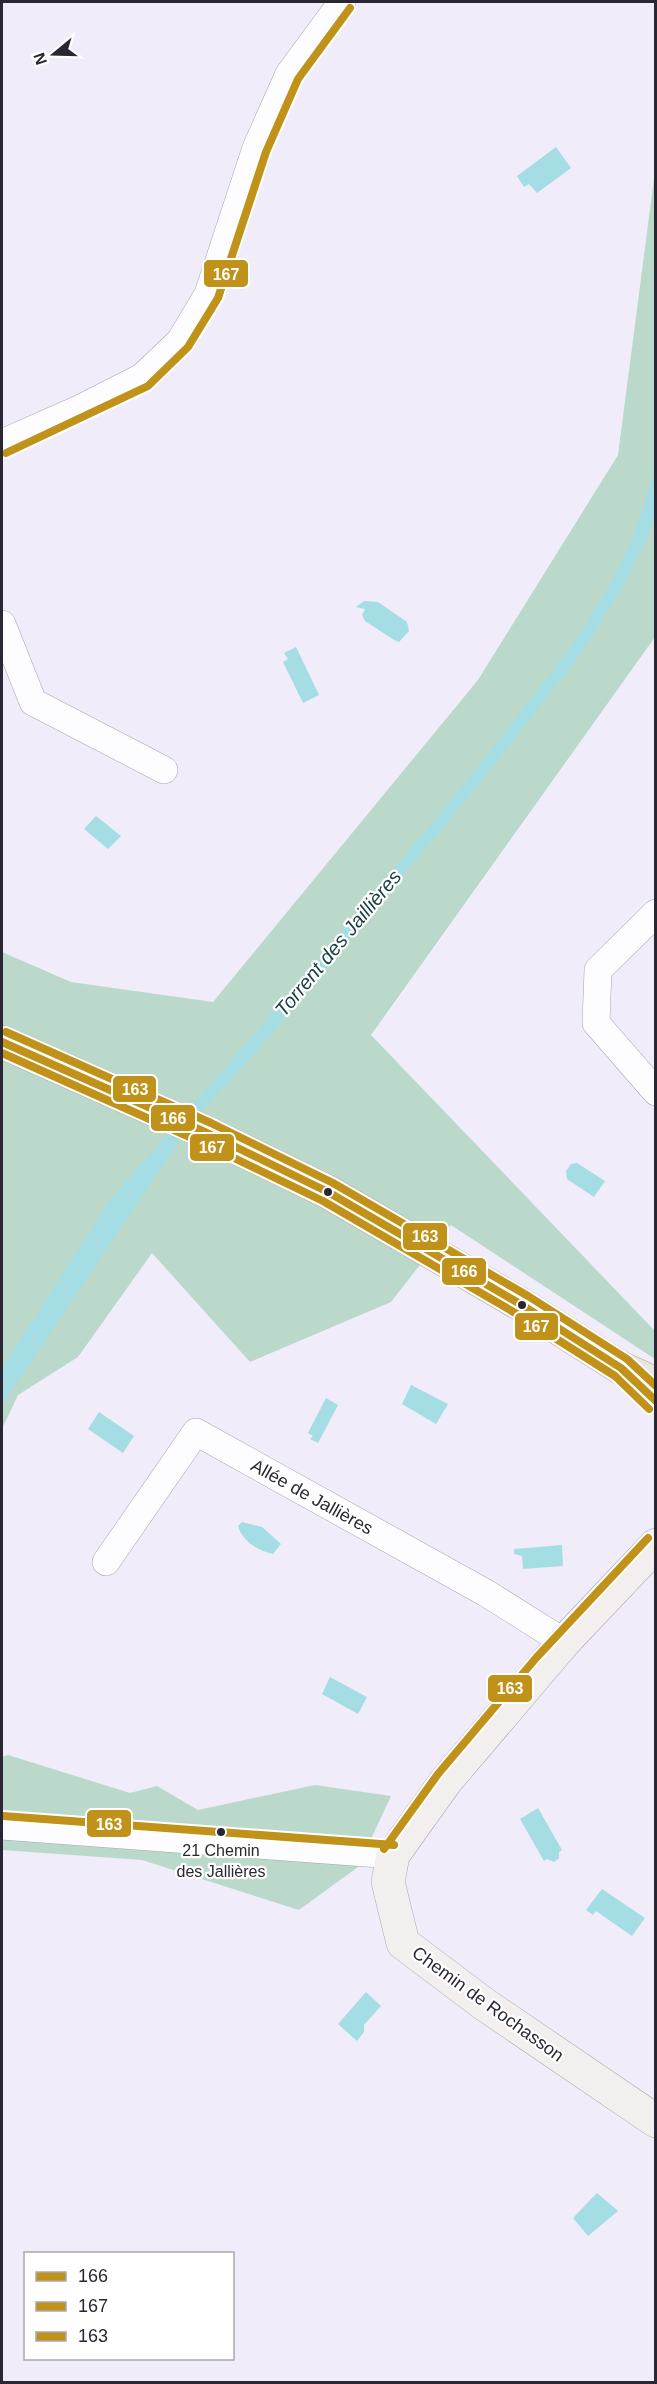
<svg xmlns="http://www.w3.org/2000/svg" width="657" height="2384" font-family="Arial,sans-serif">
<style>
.forest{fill:#bad9cb}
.water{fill:#a5dde4}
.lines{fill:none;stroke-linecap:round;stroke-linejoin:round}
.street-casing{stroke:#a8a5af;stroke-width:28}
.secondary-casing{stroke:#a8a5af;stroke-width:34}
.primary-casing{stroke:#b1a19f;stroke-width:34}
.street{stroke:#fdfcfe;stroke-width:27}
.secondary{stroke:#f3efef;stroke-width:33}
.primary{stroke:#ebe3e0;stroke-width:33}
.bus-1-casing{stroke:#fff;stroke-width:12}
.bus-2-casing{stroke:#fff;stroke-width:12}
.bus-3-casing{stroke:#fff;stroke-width:12}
.bus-1{stroke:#c0921a;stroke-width:8}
.bus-2{stroke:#c0921a;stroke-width:8}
.bus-3{stroke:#c0921a;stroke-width:8}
.bus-dot{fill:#292731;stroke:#fff;stroke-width:2}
.labels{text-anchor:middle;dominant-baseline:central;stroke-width:4.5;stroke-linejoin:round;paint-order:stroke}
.bus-label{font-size:16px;fill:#292731;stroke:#fff}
.street-label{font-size:18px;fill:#292731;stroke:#fff}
.water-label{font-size:20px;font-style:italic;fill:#173f40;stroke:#fff}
.line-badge{stroke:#fff;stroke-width:2}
.badge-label{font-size:16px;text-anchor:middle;font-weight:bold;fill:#fff}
</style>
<rect width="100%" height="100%" fill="#f0ecf9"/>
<!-- forest -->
<g class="forest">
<path d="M655,171V637L371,1035L655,1331V1359L451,1225L391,1302L250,1362L152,1253L78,1357L18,1395L2,1429V952L71,982L213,1002L478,680L618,455Z"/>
<path d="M8,1755L130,1793L157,1786L198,1810L315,1785L391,1796L358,1867L299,1910L142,1860L2,1850V1757Z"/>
</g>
<!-- water -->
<g class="water">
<path d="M556,147L571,168L537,193L529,184L524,187L517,176Z"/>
<path d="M655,472V515L646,540L622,588L579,656L482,780L262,1045L190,1124L2,1405V1368L110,1200L308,972L462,787L568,651L604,595L631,543Z"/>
<path d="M364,601L378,602L407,622L409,631L399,642L394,640L365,621L362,615L365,609L356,607Z"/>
<path d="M296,647L319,695L303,703L283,662L288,659L284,653Z"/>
<path d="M96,816L121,836L108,849L84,829Z"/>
<path d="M577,1163L605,1181L594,1197L567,1179L566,1171L571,1164Z"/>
<path d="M411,1385L448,1404L436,1424L402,1404Z"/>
<path d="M326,1398L338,1405L318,1443L310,1439L313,1436L308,1433Z"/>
<path d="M99,1412L134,1436L123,1453L88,1429Z"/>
<path d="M242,1522L262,1527L281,1544L273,1554C258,1551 242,1541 238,1526Z"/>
<path d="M562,1545L563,1566L523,1569L522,1556L514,1554V1549Z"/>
<path d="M330,1677L367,1697L358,1714L322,1694Z"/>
<path d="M538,1808L562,1850L559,1852V1858L554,1862L547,1859L544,1861L520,1819Z"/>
<path d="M602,1889L645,1918L632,1936L596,1911L593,1915L586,1910Z"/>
<path d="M366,1992L381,2006L364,2025V2032L357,2041L338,2024Z"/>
<path d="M597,2193L618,2211L588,2236L573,2218Z"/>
</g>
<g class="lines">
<!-- street casing -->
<g class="street-casing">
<g id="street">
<path d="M2,443L81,408L142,377L180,341L208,294L256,148L289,74L342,2"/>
<path d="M2,624L33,702L164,770"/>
<path d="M656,913L598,970L596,1023L656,1092"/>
<path d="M106,1562L196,1432L486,1593L564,1642"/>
<path d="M2,1826L393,1855"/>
</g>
</g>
<!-- secondary casing -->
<g class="secondary-casing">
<path id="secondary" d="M656,1545L564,1642L446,1781L393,1855L388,1882L403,1943L484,2004L656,2121"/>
</g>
<!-- primary casing -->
<g class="primary-casing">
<path id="primary" d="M2,1042L207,1133L328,1192L522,1305L621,1368L656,1384"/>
</g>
<!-- street -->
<use href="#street" class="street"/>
<!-- secondary -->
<use href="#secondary" class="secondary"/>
<!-- primary -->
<use href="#primary" class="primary"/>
<!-- bus-1 casing -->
<g class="bus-1-casing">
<path id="bus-1" d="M2,1042L207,1133L328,1192L522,1305L621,1368L656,1401"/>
</g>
<!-- bus-2 casing -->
<g class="bus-2-casing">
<g id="bus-2">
<path d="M6,453L148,386L188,347L218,298L266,152L298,79L350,8"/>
<path d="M2,1053L203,1143L323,1201L517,1314L615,1376L649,1409"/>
</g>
</g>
<!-- bus-3 casing -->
<g class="bus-3-casing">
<g id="bus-3">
<path d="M6,1032L211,1123L333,1183L528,1296L627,1359L656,1386"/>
<path d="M3,1816L394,1845"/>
<path d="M384,1849L438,1774L536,1658L648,1538"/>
</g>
</g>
<!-- bus-1 -->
<use href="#bus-1" class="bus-1"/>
<!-- bus-2 -->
<use href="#bus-2" class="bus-2"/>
<!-- bus-3 -->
<use href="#bus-3" class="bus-3"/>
</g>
<!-- markers -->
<g class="bus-dot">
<circle cx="328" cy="1192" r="5"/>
<circle cx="522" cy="1305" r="5"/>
<circle cx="221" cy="1832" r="5"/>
</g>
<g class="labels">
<!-- bus labels -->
<g class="bus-label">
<text x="221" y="1850">21 Chemin<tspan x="221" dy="21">des Jallières</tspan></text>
</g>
<!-- street labels -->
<g class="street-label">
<text transform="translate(312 1497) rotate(29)">Allée de Jallières</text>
<text transform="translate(488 2004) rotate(36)">Chemin de Rochasson</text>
</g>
<!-- water labels -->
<g class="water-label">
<text transform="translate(338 943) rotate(-50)">Torrent des Jaillières</text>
</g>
</g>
<g class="line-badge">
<rect x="203" y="259" width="46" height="29" rx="6" fill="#c0921a"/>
<rect x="112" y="1075" width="45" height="28" rx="6" fill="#c0921a"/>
<rect x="150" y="1104" width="46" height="28" rx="6" fill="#c0921a"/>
<rect x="189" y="1133" width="46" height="29" rx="6" fill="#c0921a"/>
<rect x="402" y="1222" width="46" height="29" rx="6" fill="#c0921a"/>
<rect x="441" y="1257" width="46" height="29" rx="6" fill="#c0921a"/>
<rect x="514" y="1312" width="45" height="29" rx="6" fill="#c0921a"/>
<rect x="487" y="1674" width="46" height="29" rx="6" fill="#c0921a"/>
<rect x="86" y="1809" width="46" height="29" rx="6" fill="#c0921a"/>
</g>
<g class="badge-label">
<text x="226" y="280">167</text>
<text x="135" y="1095">163</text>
<text x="173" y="1124">166</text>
<text x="212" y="1153">167</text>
<text x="425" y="1242">163</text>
<text x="464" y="1277">166</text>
<text x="536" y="1332">167</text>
<text x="510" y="1694">163</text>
<text x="109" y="1830">163</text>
</g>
<!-- border -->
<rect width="657" height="2384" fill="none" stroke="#292731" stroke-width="6"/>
<!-- legend -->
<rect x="24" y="2252" width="210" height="108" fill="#ffffff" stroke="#a9a9ad" stroke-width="1.5"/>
<rect x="36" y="2272" width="30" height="9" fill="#c0921a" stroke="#a9a9ad" stroke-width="1.5"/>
<text x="78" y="2282" font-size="18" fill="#292731">166</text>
<rect x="36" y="2302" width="30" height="9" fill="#c0921a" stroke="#a9a9ad" stroke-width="1.5"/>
<text x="78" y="2312" font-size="18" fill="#292731">167</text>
<rect x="36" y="2332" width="30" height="9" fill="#c0921a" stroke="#a9a9ad" stroke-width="1.5"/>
<text x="78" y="2342" font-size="18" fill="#292731">163</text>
<!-- north arrow -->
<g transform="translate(54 54) rotate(251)" stroke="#ffffff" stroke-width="4.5" paint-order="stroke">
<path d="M0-4.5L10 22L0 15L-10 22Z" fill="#292731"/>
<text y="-9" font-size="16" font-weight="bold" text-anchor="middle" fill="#292731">N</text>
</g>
</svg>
